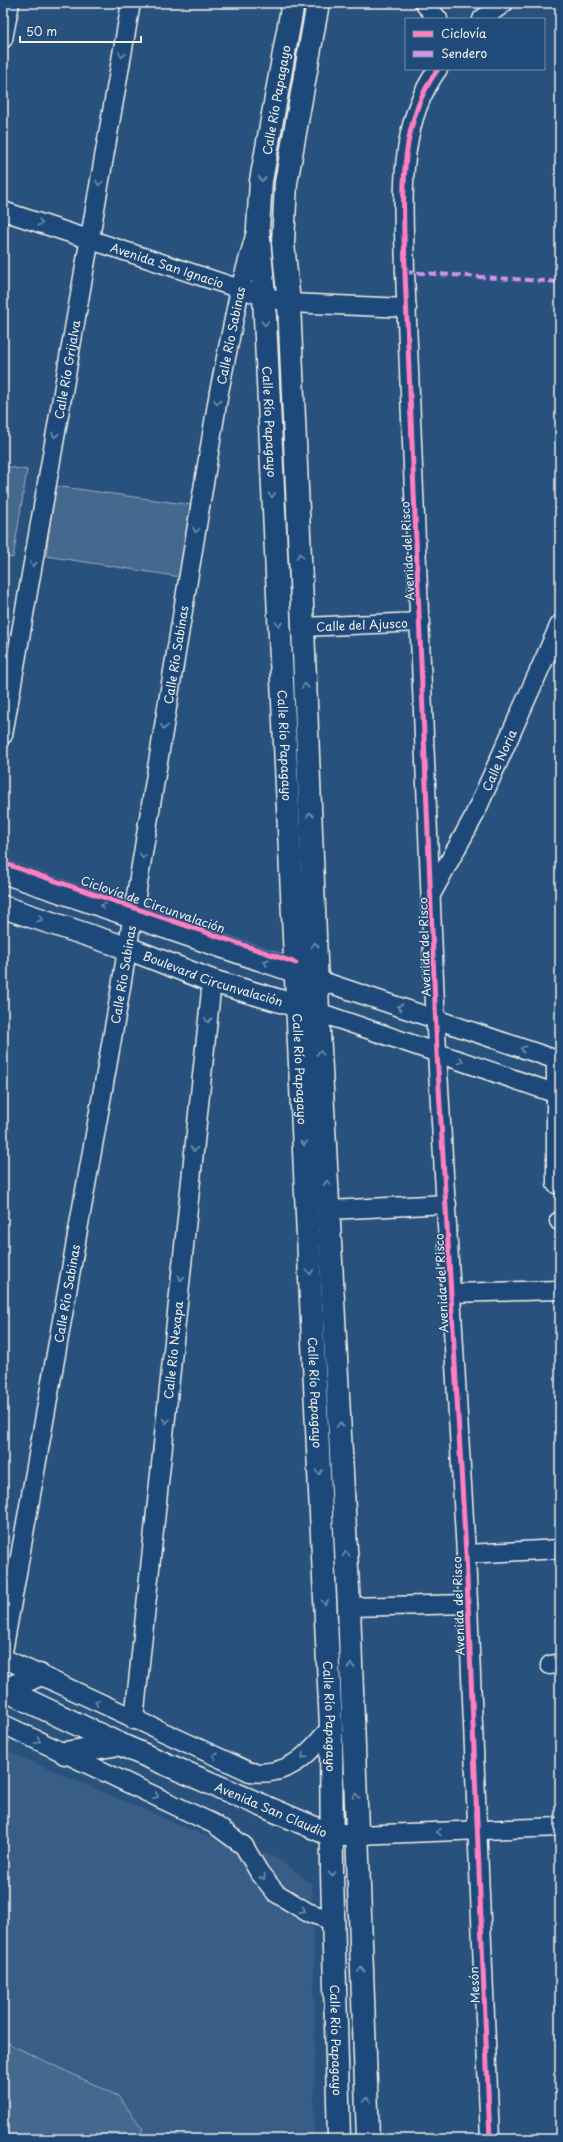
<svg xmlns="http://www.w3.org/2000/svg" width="563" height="2142" font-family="'Playpen Sans',sans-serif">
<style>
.built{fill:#375d86}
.green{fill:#45688e;stroke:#9cacbb}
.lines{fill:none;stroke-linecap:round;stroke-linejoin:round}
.minor-casing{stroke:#f4f1e8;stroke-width:21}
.tertiary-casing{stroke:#f4f1e8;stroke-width:25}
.secondary-casing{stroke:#f4f1e8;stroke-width:25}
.minor{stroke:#1f4a7a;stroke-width:18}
.tertiary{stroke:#1f4a7a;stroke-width:22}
.secondary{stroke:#1f4a7a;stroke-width:22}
.quiet{stroke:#d193ec;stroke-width:4;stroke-dasharray:8 4;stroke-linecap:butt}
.cycleway-casing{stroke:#1f4a7a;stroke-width:8}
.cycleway{stroke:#ff80c0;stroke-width:5}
.oneway{stroke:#748da6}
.labels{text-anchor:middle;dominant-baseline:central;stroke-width:3;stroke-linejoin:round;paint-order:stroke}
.street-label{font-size:12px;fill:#f4f1e8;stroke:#1f4a7a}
</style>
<rect width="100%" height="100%" fill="#28517e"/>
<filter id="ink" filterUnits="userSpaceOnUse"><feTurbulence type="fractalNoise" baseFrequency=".025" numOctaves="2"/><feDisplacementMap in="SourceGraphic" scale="8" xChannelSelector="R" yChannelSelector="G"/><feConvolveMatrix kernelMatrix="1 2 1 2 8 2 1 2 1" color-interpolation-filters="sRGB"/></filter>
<g filter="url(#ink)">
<!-- built -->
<path class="built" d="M3,1749L201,1834L242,1845L277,1858L312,1884L315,2011L314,2139H3Z"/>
<!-- green -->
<g class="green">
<path d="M3,466L27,470L13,558L3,556Z"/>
<path d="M55,486L192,505L181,577L46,556Z"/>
<path d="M3,2041L118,2096L143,2129L138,2139H3Z"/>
</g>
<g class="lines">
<!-- minor casing -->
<g class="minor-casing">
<g id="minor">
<path d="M424,3L438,19"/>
<path d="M482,19L504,3"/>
<path d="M3,39L10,3"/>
<path d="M438,69C395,127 404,205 405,272L437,1053L466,1554L490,2139"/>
<path id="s1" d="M3,211L240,289L289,303L407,308"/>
<path id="s2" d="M303,627L421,622"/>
<path id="s3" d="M3,735L131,3"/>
<path id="s4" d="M432,893L473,818L560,624"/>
<path d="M316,979L560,1061"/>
<path d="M318,1012L560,1095"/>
<path d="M556,1060V1184"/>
<path d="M329,1210L447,1204"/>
<path d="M559,1221H560"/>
<path d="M451,1293L560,1290"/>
<path d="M466,1554L560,1549"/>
<path d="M349,1607L468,1604"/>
<path id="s5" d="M3,1652L118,1005L219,392L240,289L256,232"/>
<path d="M3,1658L250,1772C290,1777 307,1755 331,1727"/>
<path d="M550,1665L560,1663"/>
<path id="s6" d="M134,1720L212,981"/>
<path d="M3,1724L214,1824L244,1846L259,1872L276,1893L307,1912L333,1921"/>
<path d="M357,1835L560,1827"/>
</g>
</g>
<!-- tertiary casing -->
<g class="tertiary-casing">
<g id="tertiary">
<path id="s7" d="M3,1689L119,1744L331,1835H357"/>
<path d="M5,1690L39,1675"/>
<path d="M65,1753L119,1744"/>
</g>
</g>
<!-- secondary casing -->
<g class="secondary-casing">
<g id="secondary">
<path id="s8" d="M293,3L261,181L258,228L264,296L331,1727L332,1873L339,2139"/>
<path d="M318,3L286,183L283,243L289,303L303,627L318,1012L349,1607L368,2139"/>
<path d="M3,872L309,976"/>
<path id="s9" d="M3,907L127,948L212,981L311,1010"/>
</g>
</g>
<!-- minor -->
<use href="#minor" class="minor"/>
<!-- tertiary -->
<use href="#tertiary" class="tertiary"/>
<!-- secondary -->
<use href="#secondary" class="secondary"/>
<!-- quiet -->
<g class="quiet">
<path d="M405,272L560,282"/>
<path d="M559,1221H560"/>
</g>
<!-- cycleway casing -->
<g class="cycleway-casing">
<g id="cycleway">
<path d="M438,69C395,127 404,205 405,272L437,1053L466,1554L490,2139"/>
<path d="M3,863L296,963"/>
</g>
</g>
<!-- cycleway -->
<use href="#cycleway" class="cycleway"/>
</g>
<!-- one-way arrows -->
<defs><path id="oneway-chevron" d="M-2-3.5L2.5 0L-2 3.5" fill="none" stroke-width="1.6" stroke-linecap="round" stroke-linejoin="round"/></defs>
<g class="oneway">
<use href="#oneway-chevron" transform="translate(122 55) rotate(100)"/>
<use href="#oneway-chevron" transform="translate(262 179) rotate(98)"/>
<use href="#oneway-chevron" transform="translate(99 183) rotate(100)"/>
<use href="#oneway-chevron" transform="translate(40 223) rotate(18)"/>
<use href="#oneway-chevron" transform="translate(265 323) rotate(88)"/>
<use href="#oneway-chevron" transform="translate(217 402) rotate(99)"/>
<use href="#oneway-chevron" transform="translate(55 435) rotate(100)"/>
<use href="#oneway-chevron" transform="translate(272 495) rotate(87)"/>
<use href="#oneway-chevron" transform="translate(196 530) rotate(99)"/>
<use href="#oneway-chevron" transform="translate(300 556) rotate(-93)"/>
<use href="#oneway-chevron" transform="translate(33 564) rotate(100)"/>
<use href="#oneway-chevron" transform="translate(279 624) rotate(87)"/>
<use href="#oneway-chevron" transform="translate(305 686) rotate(-92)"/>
<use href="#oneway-chevron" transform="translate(164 727) rotate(99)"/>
<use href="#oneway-chevron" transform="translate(310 815) rotate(-92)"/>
<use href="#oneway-chevron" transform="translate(143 856) rotate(99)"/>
<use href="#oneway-chevron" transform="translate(103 906) rotate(-161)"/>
<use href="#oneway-chevron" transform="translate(40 919) rotate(18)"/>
<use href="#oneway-chevron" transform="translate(315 945) rotate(-92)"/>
<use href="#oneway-chevron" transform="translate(266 962) rotate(-161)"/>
<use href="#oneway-chevron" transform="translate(400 1007) rotate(-161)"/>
<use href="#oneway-chevron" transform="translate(208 1020) rotate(96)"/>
<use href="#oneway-chevron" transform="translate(523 1049) rotate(-161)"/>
<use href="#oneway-chevron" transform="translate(320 1053) rotate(-93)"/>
<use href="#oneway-chevron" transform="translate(461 1061) rotate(19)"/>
<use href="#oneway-chevron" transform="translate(304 1143) rotate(87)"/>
<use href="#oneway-chevron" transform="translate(194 1149) rotate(96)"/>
<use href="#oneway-chevron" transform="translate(327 1183) rotate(-93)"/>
<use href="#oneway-chevron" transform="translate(310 1272) rotate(87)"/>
<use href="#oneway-chevron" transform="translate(181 1278) rotate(96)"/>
<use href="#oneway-chevron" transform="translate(166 1421) rotate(96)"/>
<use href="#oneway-chevron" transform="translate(340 1425) rotate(-93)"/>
<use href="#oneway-chevron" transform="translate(319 1472) rotate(87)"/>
<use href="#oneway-chevron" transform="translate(346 1554) rotate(-93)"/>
<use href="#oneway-chevron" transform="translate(325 1602) rotate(87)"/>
<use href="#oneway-chevron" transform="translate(351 1666) rotate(-92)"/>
<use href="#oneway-chevron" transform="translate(97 1702) rotate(-155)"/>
<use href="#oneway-chevron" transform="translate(38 1741) rotate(25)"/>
<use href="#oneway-chevron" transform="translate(215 1756) rotate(-156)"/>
<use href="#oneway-chevron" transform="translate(304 1756) rotate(138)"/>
<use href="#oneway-chevron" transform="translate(156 1796) rotate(25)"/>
<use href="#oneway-chevron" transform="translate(356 1796) rotate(-92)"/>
<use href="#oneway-chevron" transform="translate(439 1832) rotate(178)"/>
<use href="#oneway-chevron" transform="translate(332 1874) rotate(89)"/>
<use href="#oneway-chevron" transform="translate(263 1877) rotate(55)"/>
<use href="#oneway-chevron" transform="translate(303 1910) rotate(29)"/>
<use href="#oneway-chevron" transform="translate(361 1970) rotate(-92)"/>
<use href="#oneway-chevron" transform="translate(367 2100) rotate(-92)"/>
</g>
</g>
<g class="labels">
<!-- street labels -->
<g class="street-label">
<text transform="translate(276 100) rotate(-80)">Calle Río Papagayo</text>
<text stroke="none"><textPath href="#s1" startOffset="173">Avenida San Ignacio</textPath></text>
<text stroke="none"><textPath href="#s5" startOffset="1336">Calle Río Sabinas</textPath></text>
<text stroke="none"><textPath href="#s3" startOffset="371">Calle Río Grijalva</textPath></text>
<text stroke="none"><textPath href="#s8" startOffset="422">Calle Río Papagayo</textPath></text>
<text transform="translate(407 551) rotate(-93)">Avenida del Risco</text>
<text stroke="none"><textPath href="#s2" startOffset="59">Calle del Ajusco</textPath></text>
<text stroke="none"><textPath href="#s5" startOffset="1012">Calle Río Sabinas</textPath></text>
<text stroke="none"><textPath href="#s8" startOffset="746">Calle Río Papagayo</textPath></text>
<text stroke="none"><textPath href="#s4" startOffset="149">Calle Noria</textPath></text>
<text transform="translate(153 904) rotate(19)">Ciclovía de Circunvalación</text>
<text transform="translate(424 947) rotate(-92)">Avenida del Risco</text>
<text stroke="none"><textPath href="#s5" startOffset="688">Calle Río Sabinas</textPath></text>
<text stroke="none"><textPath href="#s9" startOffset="222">Boulevard Circunvalación</textPath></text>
<text stroke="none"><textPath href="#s8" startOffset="1070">Calle Río Papagayo</textPath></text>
<text transform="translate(441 1283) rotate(-93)">Avenida del Risco</text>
<text stroke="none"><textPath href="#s5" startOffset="364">Calle Río Sabinas</textPath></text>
<text stroke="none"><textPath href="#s6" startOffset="372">Calle Río Nexapa</textPath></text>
<text stroke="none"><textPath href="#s8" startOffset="1394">Calle Río Papagayo</textPath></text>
<text transform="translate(458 1606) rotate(-92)">Avenida del Risco</text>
<text stroke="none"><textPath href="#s8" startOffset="1718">Calle Río Papagayo</textPath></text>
<text stroke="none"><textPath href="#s7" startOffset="294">Avenida San Claudio</textPath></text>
<text transform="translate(474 1985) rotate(-92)">Mesón</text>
<text stroke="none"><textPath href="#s8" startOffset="2042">Calle Río Papagayo</textPath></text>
</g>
</g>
<!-- margin -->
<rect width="563" height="2142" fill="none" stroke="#1f4a7a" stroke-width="16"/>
<rect x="8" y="8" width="547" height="2126" fill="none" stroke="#f4f1e8" stroke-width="1.5" filter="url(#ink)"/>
<!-- legend -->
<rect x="405" y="18" width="140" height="52" fill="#1f4a7a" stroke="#748da6"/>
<rect x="413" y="31" width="20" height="6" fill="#ff80c0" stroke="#748da6"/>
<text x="441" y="38" font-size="12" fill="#f4f1e8">Ciclovía</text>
<rect x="413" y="51" width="20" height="6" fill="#d193ec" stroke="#748da6"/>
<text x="441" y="58" font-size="12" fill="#f4f1e8">Sendero</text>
<!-- scale -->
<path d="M20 36v6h121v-6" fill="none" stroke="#f4f1e8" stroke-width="2"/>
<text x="26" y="36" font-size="12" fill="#f4f1e8" stroke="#1f4a7a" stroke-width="3" paint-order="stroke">50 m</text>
</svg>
